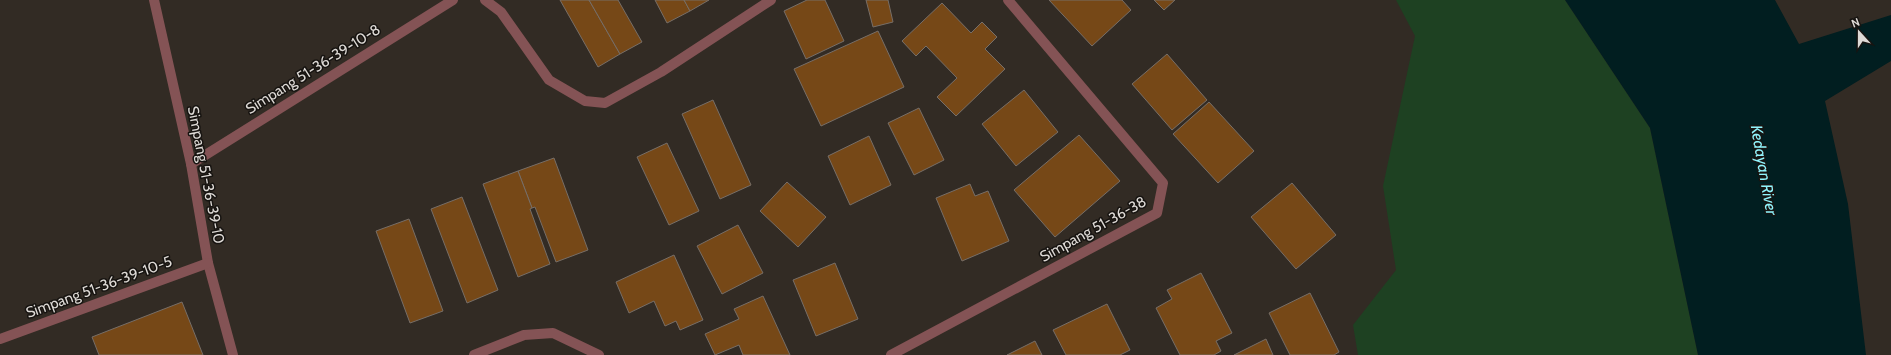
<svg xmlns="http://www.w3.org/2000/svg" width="1891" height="355" font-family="Cabin,sans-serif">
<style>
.green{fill:#1e4122}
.water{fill:#011e20}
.building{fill:#764817;stroke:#776e67}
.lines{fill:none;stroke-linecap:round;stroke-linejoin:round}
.minor{stroke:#845355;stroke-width:10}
.labels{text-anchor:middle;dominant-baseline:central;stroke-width:3;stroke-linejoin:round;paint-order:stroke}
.street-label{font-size:15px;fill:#dedad6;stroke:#171411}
.water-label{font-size:16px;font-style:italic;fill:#90f4fc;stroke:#171411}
</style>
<rect width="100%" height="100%" fill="#322b24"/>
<!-- green -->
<path class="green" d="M1396,0H1565L1650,128L1698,355H1358L1353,325L1396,270L1383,186L1415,36Z"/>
<!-- water -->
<path class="water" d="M1565,0H1775L1799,44L1891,15V61L1825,101L1848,204L1866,355H1698L1650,128Z"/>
<!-- building -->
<g class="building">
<path d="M560,0H589L620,54L598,67Z"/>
<path d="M589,0H618L642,42L620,54Z"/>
<path d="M655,0H684L690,11L667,23Z"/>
<path d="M684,0H709L690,11Z"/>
<path d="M807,0H825L844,41L806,59L784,11Z"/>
<path d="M866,0H888L893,22L873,27Z"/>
<path d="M1049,0H1122L1131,10L1092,46Z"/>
<path d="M1154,0H1175L1164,10Z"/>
<path d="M942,3L971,33L982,22L997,37L985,49L1005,69L956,116L937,97L957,78L926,46L916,56L902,41Z"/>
<path d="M878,31L904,87L821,126L794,69Z"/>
<path d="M1167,54L1207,100L1172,130L1132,84Z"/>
<path d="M1024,90L1058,132L1016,166L982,124Z"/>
<path d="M713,100L751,185L720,199L682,114Z"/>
<path d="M1209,102L1254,151L1218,183L1173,134Z"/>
<path d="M919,108L944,160L914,175L888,123Z"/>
<path d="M1079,135L1120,181L1055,237L1014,190Z"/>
<path d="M869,136L891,185L850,205L828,156Z"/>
<path d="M667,143L699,211L669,225L637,157Z"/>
<path d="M554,158L588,250L556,262L535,207L532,208L518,171Z"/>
<path d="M518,171L532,208L530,209L550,264L518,277L483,184Z"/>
<path d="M787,182L826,217L798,247L760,211Z"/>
<path d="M1292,183L1336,235L1296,269L1251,217Z"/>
<path d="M970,184L975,196L988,191L1009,241L962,261L936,198Z"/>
<path d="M462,197L498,290L467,303L431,209Z"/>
<path d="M409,219L443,311L410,323L376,231Z"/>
<path d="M738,225L763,273L722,294L697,246Z"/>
<path d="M674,255L703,320L680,330L676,321L665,326L654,301L629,313L616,282Z"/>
<path d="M835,263L858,319L816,336L793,280Z"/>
<path d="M1201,273L1232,333L1216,341L1221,351L1214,355H1180L1156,308L1172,299L1167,290Z"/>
<path d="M1310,293L1339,352L1334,355H1290L1269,313Z"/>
<path d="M763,296L790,355H743L739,345L715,355L705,334L739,319L734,309Z"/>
<path d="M182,302L203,355H99L92,337Z"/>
<path d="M1107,304L1130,350L1120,355H1066L1053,330Z"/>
<path d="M1266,339L1273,355H1234Z"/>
<path d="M1035,341L1042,355H1007Z"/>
</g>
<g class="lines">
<!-- minor -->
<g class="minor">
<path d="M154,0L191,164L208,263L233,355"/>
<path d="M485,0L501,12L549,80L585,101L605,103L661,72L771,0"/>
<path d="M191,164L453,0"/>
<path d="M0,339L208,263"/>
<path d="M474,355L524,335L553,333L599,355"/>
<path d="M891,355L1157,213L1163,183L1008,0"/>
</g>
</g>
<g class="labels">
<!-- street labels -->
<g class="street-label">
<text transform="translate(313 69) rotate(-32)">Simpang 51-36-39-10-8</text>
<text transform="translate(206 175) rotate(79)">Simpang 51-36-39-10</text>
<text transform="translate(1093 229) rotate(-29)">Simpang 51-36-38</text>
<text transform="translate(99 287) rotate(-20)">Simpang 51-36-39-10-5</text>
</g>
<!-- water labels -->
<g class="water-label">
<text transform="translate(1764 170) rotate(80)">Kedayan River</text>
</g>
</g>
<!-- north arrow -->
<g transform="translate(1859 32) rotate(339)" stroke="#171411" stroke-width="3" paint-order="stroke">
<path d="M0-3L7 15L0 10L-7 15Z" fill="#dedad6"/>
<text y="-6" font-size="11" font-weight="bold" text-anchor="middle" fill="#dedad6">N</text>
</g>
</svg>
